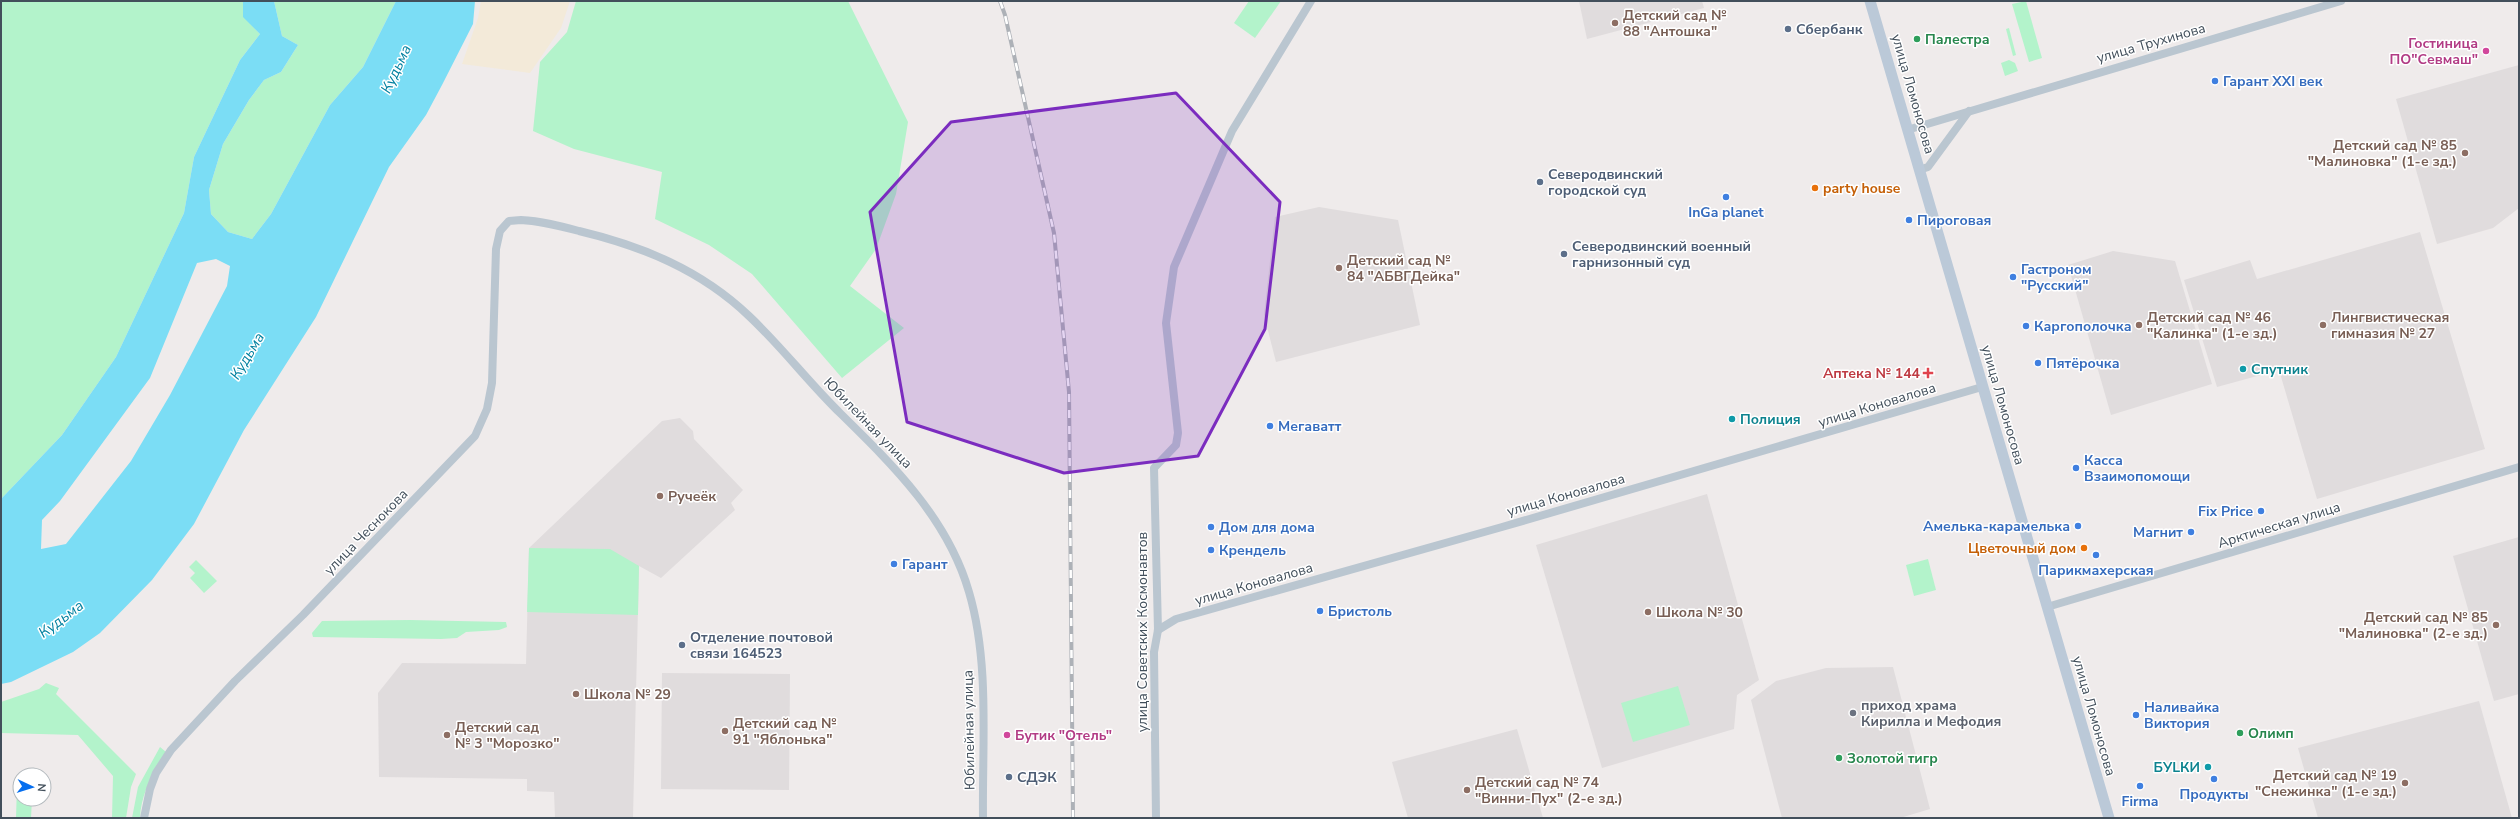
<svg xmlns="http://www.w3.org/2000/svg" width="2520" height="819" font-family="'Nunito Sans',sans-serif">
<style>
.education{fill:#e0dcdd}
.green{fill:#b3f3cb}
.sand{fill:#f3ead9}
.water{fill:#7bddf5;fill-rule:evenodd}
.lines{fill:none;stroke-linecap:round;stroke-linejoin:round}
.street{stroke:#bac6d0;stroke-width:8}
.secondary{stroke:#bbc9d8;stroke-width:11}
.rail-casing{stroke:#adb1b7;stroke-width:4}
.rail{stroke:#fff;stroke-width:2.5;stroke-dasharray:8;stroke-linecap:butt}
.marked{fill:#7b2cbf;fill-opacity:0.2;stroke:#7b2cbf;stroke-width:3;stroke-linejoin:round}
.education-dot{fill:#8d6e63;stroke:#fff;stroke-width:1.5}
.service-dot{fill:#5c6f8a;stroke:#fff;stroke-width:1.5}
.leisure-dot{fill:#2e9e5b;stroke:#fff;stroke-width:1.5}
.hotel-dot{fill:#d1479c;stroke:#fff;stroke-width:1.5}
.shop-dot{fill:#3f7fe0;stroke:#fff;stroke-width:1.5}
.food-dot{fill:#e8710a;stroke:#fff;stroke-width:1.5}
.culture-dot{fill:#0f9aa8;stroke:#fff;stroke-width:1.5}
.health-dot{fill:#e0444e;stroke:#fff;stroke-width:1.5}
.worship-dot{fill:#6b7280;stroke:#fff;stroke-width:1.5}
.labels{text-anchor:middle;dominant-baseline:central;stroke-width:3;stroke-linejoin:round;paint-order:stroke}
.education-label{font-size:14px;font-weight:bold;fill:#785e54;stroke:#fff;text-anchor:start}
.service-label{font-size:14px;font-weight:bold;fill:#4e5e75;stroke:#fff;text-anchor:start}
.leisure-label{font-size:14px;font-weight:bold;fill:#27864d;stroke:#fff;text-anchor:start}
.street-label{font-size:14px;fill:#424f5b;stroke:#fff}
.hotel-label{font-size:14px;font-weight:bold;fill:#b23c85;stroke:#fff;text-anchor:end}
.shop-label{font-size:14px;font-weight:bold;fill:#366cbe;stroke:#fff;text-anchor:start}
.food-label{font-size:14px;font-weight:bold;fill:#c56008;stroke:#fff;text-anchor:start}
.culture-label{font-size:14px;font-weight:bold;fill:#0d838f;stroke:#fff;text-anchor:start}
.health-label{font-size:14px;font-weight:bold;fill:#be3a42;stroke:#fff;text-anchor:end}
.worship-label{font-size:14px;font-weight:bold;fill:#5b616d;stroke:#fff;text-anchor:start}
.water-label{font-size:15px;font-style:italic;fill:#0281a0;stroke:#fff}
</style>
<rect width="100%" height="100%" fill="#efebeb"/>
<!-- education -->
<g class="education">
<path d="M1579,1H1702L1704,8L1587,39Z"/>
<path d="M2519,65V208L2493,228L2437,244L2396,99Z"/>
<path d="M1319,207L1398,220L1420,325L1276,362L1264,315L1275,217Z"/>
<path d="M2420,232L2485,449L2317,499L2279,370L2217,387L2184,280L2250,260L2257,279Z"/>
<path d="M2113,251L2175,261L2212,384L2111,415L2068,265Z"/>
<path d="M680,418L693,431L694,439L743,490L731,503L735,510L661,578L639,566L633,818H555L554,792L527,791V779L379,777L378,693L402,663L526,664L529,548L662,421Z"/>
<path d="M1707,494L1759,680L1737,695L1734,729L1602,768L1536,545Z"/>
<path d="M2519,537V694L2494,701L2453,556Z"/>
<path d="M1893,667L1930,809L1900,818H1782L1751,700L1776,681L1826,668Z"/>
<path d="M662,673L790,674L789,790L661,789Z"/>
<path d="M2479,701L2512,818H2318L2298,748Z"/>
<path d="M1517,729L1543,818H1408L1392,762Z"/>
</g>
<!-- green -->
<g class="green">
<path d="M1,1H243L244,17L260,34L240,60L194,157L184,213L116,357L62,435L1,499Z"/>
<path d="M274,1H396L363,67L330,105L271,214L252,239L228,232L211,214L209,190L223,144L249,100L264,80L281,72L298,45L282,36Z"/>
<path d="M576,1H848L908,122L896,194L876,249L850,286L904,328L842,378L752,274L709,245L655,219L662,172L574,149L533,131L540,62L567,32Z"/>
<path d="M1249,1H1281L1255,38L1234,23Z"/>
<path d="M2026,1L2042,58L2029,62L2012,4Z"/>
<path d="M2009,28L2016,55L2013,56L2006,29Z"/>
<path d="M2009,60L2015,63L2018,71L2005,76L2001,63Z"/>
<path d="M529,548L610,549L639,566L638,615L527,612Z"/>
<path d="M1928,559L1936,590L1914,596L1906,565Z"/>
<path d="M196,560L217,581L204,593L190,578L195,573L189,567Z"/>
<path d="M410,620L506,622L507,627L499,630L466,632L457,638L441,639L313,637L312,633L322,621Z"/>
<path d="M46,683L59,688L56,694L136,774L131,787L126,818H112L113,776L78,735L1,733V702L39,689Z"/>
<path d="M1678,686L1690,725L1633,742L1621,703Z"/>
<path d="M160,747L166,752C153,772 141,794 140,818H132L138,787Z"/>
<path d="M20,782V799H32L31,818H16L17,785Z"/>
</g>
<!-- sand -->
<path class="sand" d="M481,1H570L561,28L530,73L462,64L478,18Z"/>
<!-- water -->
<path class="water" d="M243,1H274L282,36L298,45L281,72L264,80L249,100L223,144L209,190L211,214L228,232L252,239L271,214L330,105L363,67L396,1H475L473,24L442,85L426,115L389,167L316,317L244,430L194,524L152,580L100,633L73,652L11,682L1,684V499L62,435L116,357L184,213L194,157L240,60L260,34L243,17ZM216,259L230,266L227,286L170,395L131,461L66,544L41,549L42,520L60,501L150,378L197,263Z"/>
<g class="lines">
<!-- street -->
<g class="street">
<path d="M1907,130L2341,1"/>
<path d="M1919,170L1928,167L1969,111"/>
<path d="M2047,607L2519,467"/>
<path d="M1158,630L1176,619L1502,527L1982,387"/>
<path d="M144,818L150,789L156,773L171,750L235,681L303,615L475,436L487,409L492,383L496,249L500,231L509,221L521,220C541,221 560,226 579,231C642,246 701,270 749,316C782,347 809,383 841,414C894,466 948,519 969,592C990,663 982,745 983,818"/>
<path d="M1156,818L1154,652L1158,630L1154,468L1176,445L1178,433L1166,323L1174,267L1232,131L1311,1"/>
</g>
<!-- secondary -->
<path class="secondary" d="M1870,1L2109,818"/>
<!-- rail casing -->
<g class="rail-casing">
<path id="rail" d="M1000,1L1005,15L1054,233L1069,392L1073,818"/>
</g>
<!-- rail -->
<use href="#rail" class="rail"/>
</g>
<!-- marked area -->
<path class="marked" d="M1176,93L1280,202L1265,329L1198,456L1064,473L907,422L870,212L951,122Z"/>
<!-- markers -->
<g class="education-dot">
<circle cx="1615" cy="23" r="4"/>
<circle cx="2465" cy="153" r="4"/>
<circle cx="1339" cy="268" r="4"/>
<circle cx="2139" cy="325" r="4"/>
<circle cx="2323" cy="325" r="4"/>
<circle cx="660" cy="496" r="4"/>
<circle cx="1648" cy="612" r="4"/>
<circle cx="2496" cy="625" r="4"/>
<circle cx="576" cy="694" r="4"/>
<circle cx="725" cy="731" r="4"/>
<circle cx="447" cy="735" r="4"/>
<circle cx="2405" cy="783" r="4"/>
<circle cx="1467" cy="790" r="4"/>
</g>
<g class="service-dot">
<circle cx="1788" cy="29" r="4"/>
<circle cx="1540" cy="182" r="4"/>
<circle cx="1564" cy="254" r="4"/>
<circle cx="682" cy="645" r="4"/>
<circle cx="1009" cy="777" r="4"/>
</g>
<g class="leisure-dot">
<circle cx="1917" cy="39" r="4"/>
<circle cx="2240" cy="733" r="4"/>
<circle cx="1839" cy="758" r="4"/>
</g>
<g class="hotel-dot">
<circle cx="2486" cy="51" r="4"/>
<circle cx="1007" cy="735" r="4"/>
</g>
<g class="shop-dot">
<circle cx="2215" cy="81" r="4"/>
<circle cx="1726" cy="197" r="4"/>
<circle cx="1909" cy="220" r="4"/>
<circle cx="2013" cy="277" r="4"/>
<circle cx="2026" cy="326" r="4"/>
<circle cx="2038" cy="363" r="4"/>
<circle cx="1270" cy="426" r="4"/>
<circle cx="2076" cy="468" r="4"/>
<circle cx="2261" cy="511" r="4"/>
<circle cx="2078" cy="526" r="4"/>
<circle cx="1211" cy="527" r="4"/>
<circle cx="2191" cy="532" r="4"/>
<circle cx="1211" cy="550" r="4"/>
<circle cx="2096" cy="555" r="4"/>
<circle cx="894" cy="564" r="4"/>
<circle cx="1320" cy="611" r="4"/>
<circle cx="2136" cy="715" r="4"/>
<circle cx="2214" cy="779" r="4"/>
<circle cx="2140" cy="786" r="4"/>
</g>
<g class="food-dot">
<circle cx="1815" cy="188" r="4"/>
<circle cx="2084" cy="548" r="4"/>
</g>
<g class="culture-dot">
<circle cx="2243" cy="369" r="4"/>
<circle cx="1732" cy="419" r="4"/>
<circle cx="2208" cy="767" r="4"/>
</g>
<path class="health-dot" d="M1926 367h4v4h4v4h-4v4h-4v-4h-4v-4h4z"/>
<circle class="worship-dot" cx="1853" cy="713" r="4"/>
<g class="labels">
<!-- education labels -->
<g class="education-label">
<text x="1623" y="15">Детский сад №<tspan x="1623" dy="16">88 "Антошка"</tspan></text>
<text x="2457" y="145" text-anchor="end">Детский сад № 85<tspan x="2457" dy="16">"Малиновка" (1-е зд.)</tspan></text>
<text x="1347" y="260">Детский сад №<tspan x="1347" dy="16">84 "АБВГДейка"</tspan></text>
<text x="2147" y="317">Детский сад № 46<tspan x="2147" dy="16">"Калинка" (1-е зд.)</tspan></text>
<text x="2331" y="317">Лингвистическая<tspan x="2331" dy="16">гимназия № 27</tspan></text>
<text x="668" y="496">Ручеёк</text>
<text x="1656" y="612">Школа № 30</text>
<text x="2488" y="617" text-anchor="end">Детский сад № 85<tspan x="2488" dy="16">"Малиновка" (2-е зд.)</tspan></text>
<text x="584" y="694">Школа № 29</text>
<text x="733" y="723">Детский сад №<tspan x="733" dy="16">91 "Яблонька"</tspan></text>
<text x="455" y="727">Детский сад<tspan x="455" dy="16">№ 3 "Морозко"</tspan></text>
<text x="2397" y="775" text-anchor="end">Детский сад № 19<tspan x="2397" dy="16">"Снежинка" (1-е зд.)</tspan></text>
<text x="1475" y="782">Детский сад № 74<tspan x="1475" dy="16">"Винни-Пух" (2-е зд.)</tspan></text>
</g>
<!-- service labels -->
<g class="service-label">
<text x="1796" y="29">Сбербанк</text>
<text x="1548" y="174">Северодвинский<tspan x="1548" dy="16">городской суд</tspan></text>
<text x="1572" y="246">Северодвинский военный<tspan x="1572" dy="16">гарнизонный суд</tspan></text>
<text x="690" y="637">Отделение почтовой<tspan x="690" dy="16">связи 164523</tspan></text>
<text x="1017" y="777">СДЭК</text>
</g>
<!-- leisure labels -->
<g class="leisure-label">
<text x="1925" y="39">Палестра</text>
<text x="2248" y="733">Олимп</text>
<text x="1847" y="758">Золотой тигр</text>
</g>
<!-- street labels -->
<g class="street-label">
<text transform="translate(2151 43) rotate(-16)">улица Трухинова</text>
<text transform="translate(1913 94) rotate(74)">улица Ломоносова</text>
<text transform="translate(1877 405) rotate(-17)">улица Коновалова</text>
<text transform="translate(2003 405) rotate(74)">улица Ломоносова</text>
<text transform="translate(868 423) rotate(46)">Юбилейная улица</text>
<text transform="translate(1566 495) rotate(-16)">улица Коновалова</text>
<text transform="translate(2279 525) rotate(-17)">Арктическая улица</text>
<text transform="translate(366 532) rotate(-46)">улица Чеснокова</text>
<text transform="translate(1254 584) rotate(-16)">улица Коновалова</text>
<text transform="translate(1142 632) rotate(-90)">улица Советских Космонавтов</text>
<text transform="translate(2094 716) rotate(74)">улица Ломоносова</text>
<text transform="translate(969 730) rotate(-91)">Юбилейная улица</text>
</g>
<!-- hotel labels -->
<g class="hotel-label">
<text x="2478" y="43">Гостиница<tspan x="2478" dy="16">ПО"Севмаш"</tspan></text>
<text x="1015" y="735" text-anchor="start">Бутик "Отель"</text>
</g>
<!-- shop labels -->
<g class="shop-label">
<text x="2223" y="81">Гарант XXI век</text>
<text x="1726" y="212" text-anchor="middle">InGa planet</text>
<text x="1917" y="220">Пироговая</text>
<text x="2021" y="269">Гастроном<tspan x="2021" dy="16">"Русский"</tspan></text>
<text x="2034" y="326">Каргополочка</text>
<text x="2046" y="363">Пятёрочка</text>
<text x="1278" y="426">Мегаватт</text>
<text x="2084" y="460">Касса<tspan x="2084" dy="16">Взаимопомощи</tspan></text>
<text x="2253" y="511" text-anchor="end">Fix Price</text>
<text x="2070" y="526" text-anchor="end">Амелька-карамелька</text>
<text x="1219" y="527">Дом для дома</text>
<text x="2183" y="532" text-anchor="end">Магнит</text>
<text x="1219" y="550">Крендель</text>
<text x="902" y="564">Гарант</text>
<text x="2096" y="570" text-anchor="middle">Парикмахерская</text>
<text x="1328" y="611">Бристоль</text>
<text x="2144" y="707">Наливайка<tspan x="2144" dy="16">Виктория</tspan></text>
<text x="2214" y="794" text-anchor="middle">Продукты</text>
<text x="2140" y="801" text-anchor="middle">Firma</text>
</g>
<!-- food labels -->
<g class="food-label">
<text x="1823" y="188">party house</text>
<text x="2076" y="548" text-anchor="end">Цветочный дом</text>
</g>
<!-- culture labels -->
<g class="culture-label">
<text x="2251" y="369">Спутник</text>
<text x="1740" y="419">Полиция</text>
<text x="2200" y="767" text-anchor="end">БУLКИ</text>
</g>
<!-- health labels -->
<g class="health-label">
<text x="1920" y="373">Аптека № 144</text>
</g>
<!-- worship labels -->
<g class="worship-label">
<text x="1861" y="705">приход храма<tspan x="1861" dy="16">Кирилла и Мефодия</tspan></text>
</g>
<!-- water labels -->
<g class="water-label">
<text transform="translate(396 69) rotate(-65)">Кудьма</text>
<text transform="translate(247 356) rotate(-59)">Кудьма</text>
<text transform="translate(61 619) rotate(-37)">Кудьма</text>
</g>
</g>
<!-- border -->
<rect width="2520" height="819" fill="none" stroke="#424f5b" stroke-width="4"/>
<!-- north arrow -->
<g transform="translate(32 787) rotate(94)"><circle r="19" fill="#ffffff" stroke="#b3b9bd"/>
<path d="M0-3L7 15L0 10L-7 15Z" fill="#056eef"/>
<text y="-6" font-size="11" font-weight="bold" text-anchor="middle" fill="#424f5b">N</text>
</g>
</svg>
